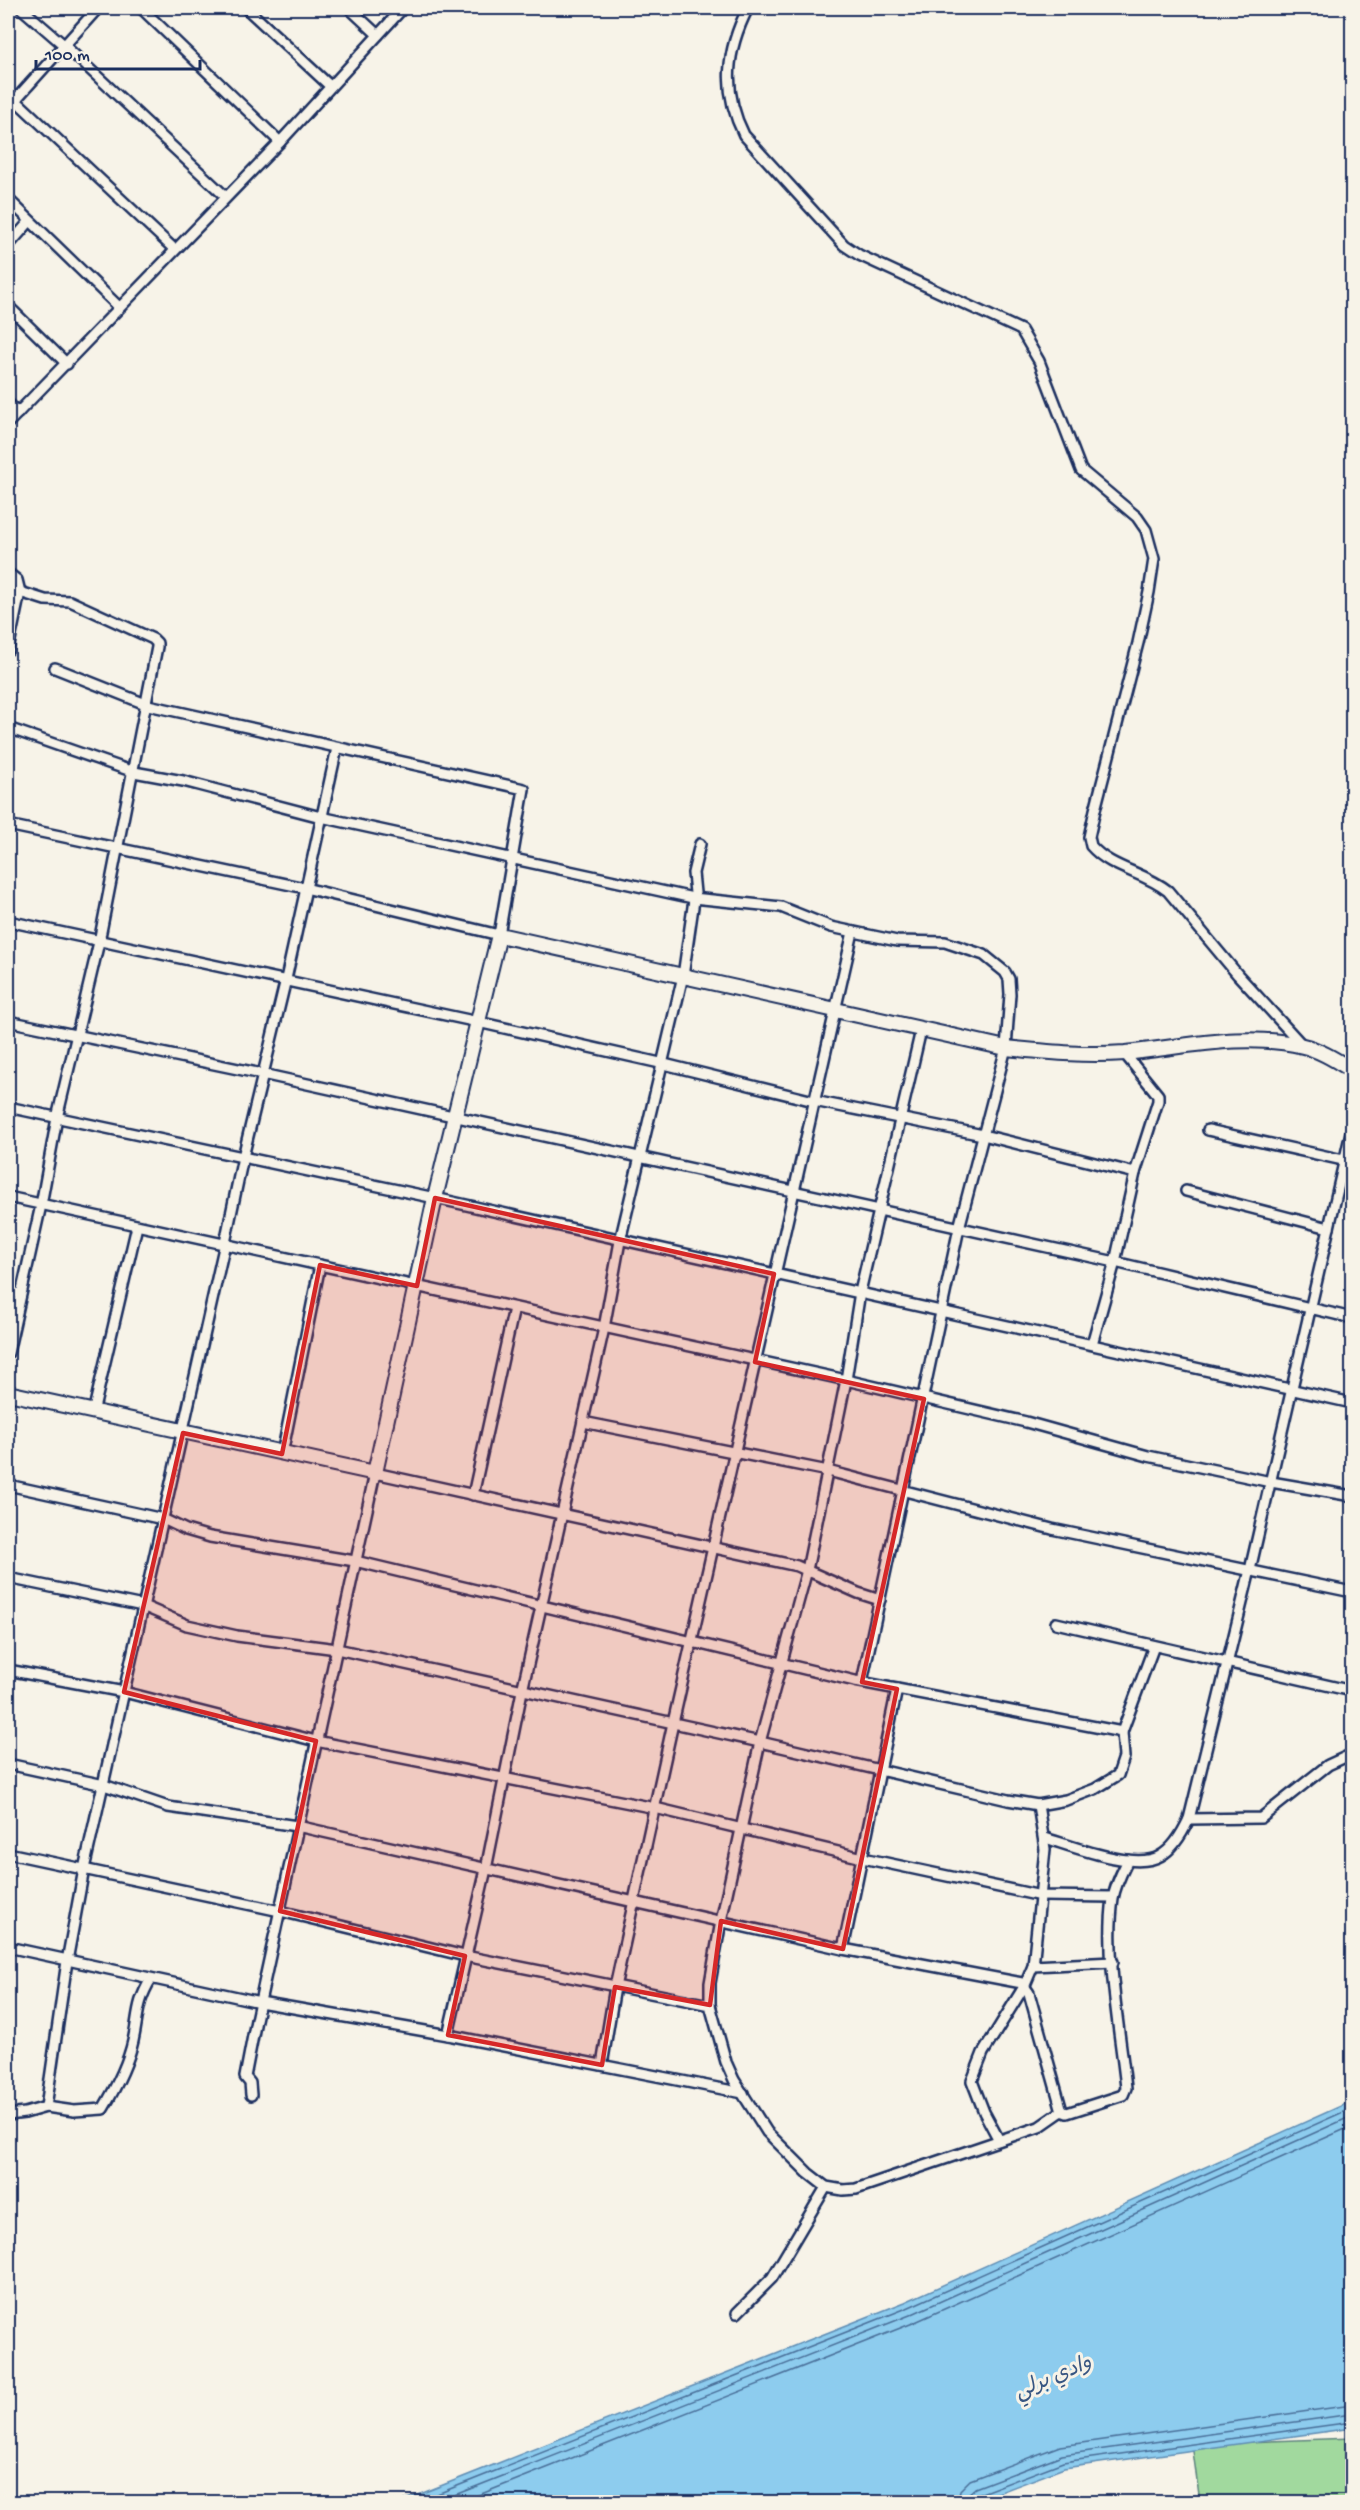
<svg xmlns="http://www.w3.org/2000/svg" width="1360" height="2510" font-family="'Gochi Hand','Playpen Sans Arabic',sans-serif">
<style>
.green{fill:#a1d99e;stroke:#5e847e;stroke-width:1.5}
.water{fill:#8dccee;stroke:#5f8db4;stroke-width:1.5}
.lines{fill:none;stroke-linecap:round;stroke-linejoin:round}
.shore{stroke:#496e98;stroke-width:1.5}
.street-casing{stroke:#1b2f5e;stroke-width:14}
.secondary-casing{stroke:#1b2f5e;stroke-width:18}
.street{stroke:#f7f3e8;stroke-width:9}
.secondary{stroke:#f7f3e8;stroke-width:14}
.marked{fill:#d62828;fill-opacity:0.2;stroke:#d62828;stroke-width:4.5;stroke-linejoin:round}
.labels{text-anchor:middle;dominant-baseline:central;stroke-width:6;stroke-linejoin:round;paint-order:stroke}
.water-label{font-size:21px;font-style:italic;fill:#385682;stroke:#f7f3e8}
</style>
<rect width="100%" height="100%" fill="#f7f3e8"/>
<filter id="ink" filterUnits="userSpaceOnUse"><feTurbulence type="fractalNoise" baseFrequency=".0167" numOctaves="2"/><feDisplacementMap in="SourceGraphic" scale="12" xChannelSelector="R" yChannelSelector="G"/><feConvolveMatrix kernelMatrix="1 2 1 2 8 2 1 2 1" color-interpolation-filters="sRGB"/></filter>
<g filter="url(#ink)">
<!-- green -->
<path class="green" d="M1352,2438V2502H1200L1192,2444Z"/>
<!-- water -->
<path class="water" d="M1352,2101V2428L1064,2468L974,2502H400L905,2302Z"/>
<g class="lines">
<!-- shore -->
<g class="shore">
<path d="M417,2502L907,2308L1352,2108"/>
<path d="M437,2502L910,2315L1352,2116"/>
<path d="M461,2502L913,2323L1352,2126"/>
<path d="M958,2502L960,2490L970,2480L1060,2446L1352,2405"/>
<path d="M967,2502L968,2494L975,2488L1062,2455L1352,2414"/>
<path d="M975,2502L979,2494L1063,2462L1352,2422"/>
</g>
<!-- street casing -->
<g class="street-casing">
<g id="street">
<path d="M21,8L65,46L226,197"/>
<path d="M141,8L280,142"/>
<path d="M246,8L330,86"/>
<path d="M349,8L378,35"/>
<path d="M748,8C726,51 722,91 744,135L844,245L859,255L1021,330L1039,361L1081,470L1137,517L1146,530L1154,559L1149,592L1138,643L1095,810L1089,837L1091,846C1111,869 1145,872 1168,891L1238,975L1303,1046"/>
<path d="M8,93L174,249"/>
<path d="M8,108L98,8"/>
<path d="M8,199L119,307"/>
<path d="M8,246L30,221"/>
<path d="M8,306L67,364"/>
<path d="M8,403L18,413"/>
<path d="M8,423L280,142L403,8"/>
<path d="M8,573L17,580L20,592L8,650"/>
<path d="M8,728L134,772L183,781L321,817L693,898L781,907L831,927L897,941L945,942L984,955L1005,972L1009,979L1010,994L1006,1048L959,1228L862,1682"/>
<path d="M8,825L305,888L499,935L524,789L148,705L55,668"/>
<path d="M8,921L478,1022L660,1063L814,1101L983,1135L1135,1173"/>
<path d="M8,1021L262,1074L1115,1262L1352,1318"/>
<path d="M921,1030L860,1292L846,1380L807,1570L760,1742L721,1921L710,1983V2005L726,2062L734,2080L767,2132L808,2173L826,2187L843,2190L856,2189L1039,2127L1062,2111L1067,2113L1123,2095L1126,2088C1120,2031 1105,1955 1113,1899C1115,1885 1122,1872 1128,1860"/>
<path d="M8,1107L435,1198L1352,1403"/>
<path d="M1208,1130L1352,1162"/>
<path d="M1186,1191L1329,1228"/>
<path d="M8,1197L846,1380L1026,1422L1148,1456L1271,1482L1352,1496"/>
<path d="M8,1291L20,1294"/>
<path d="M1092,1344L1115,1262L1135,1173L1158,1101V1095L1124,1053"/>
<path d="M8,1353L41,1205L57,1118L99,942L157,647V643L153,639L70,601L45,600L20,592"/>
<path d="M93,1413L137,1226"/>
<path d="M583,1422L828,1471L1052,1529L1352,1592"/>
<path d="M282,1454L320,1265"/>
<path d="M8,1485L163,1519L186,1530L210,1537L355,1561L855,1681L1122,1732"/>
<path d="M473,1495L514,1308"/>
<path d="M8,1578L143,1606L187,1625L237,1636L337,1649L760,1742L1008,1800L1038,1805L1066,1800L1095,1789L1118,1775L1124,1757L1122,1732L1154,1646"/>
<path d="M1056,1623L1352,1691"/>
<path d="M8,1670L124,1692L316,1741L655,1808L863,1858L1041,1896L1113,1897"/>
<path d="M8,1764L104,1785L168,1807L297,1826L843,1949L1022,1983L1029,1993L1062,2111"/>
<path d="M1189,1819L1261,1818L1328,1765L1352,1754"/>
<path d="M1045,1838C1072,1846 1135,1871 1160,1856C1173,1849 1183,1832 1189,1819L1250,1570L1352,1128"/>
<path d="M8,1853L280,1911L465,1956L710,2005"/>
<path d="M8,1947L260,2002L448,2035L743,2093"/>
<path d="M843,1949L897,1689"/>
<path d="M1033,1966L1113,1962"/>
<path d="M448,2035L486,1869L522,1691L604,1328L620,1241L683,976L695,893L693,873L700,844"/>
<path d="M602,2065L615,1987L673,1723L853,932"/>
<path d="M251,2095L250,2083L245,2077L256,2020L375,1473L797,1566L858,1593L880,1600"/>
<path d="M46,2107L67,1961L84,1869L225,1243L243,1157L286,979L337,748"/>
<path d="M8,2115L25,2113L46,2107L74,2111L103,2109C115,2089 128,2064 133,2041C139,2014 136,2004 151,1979"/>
<path d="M999,2140L984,2112L972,2081L983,2053L1025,1985L1033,1966L1045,1849L1038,1805"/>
<path d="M737,2313L772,2278L826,2187"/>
</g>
</g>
<!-- secondary casing -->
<g class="secondary-casing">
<path id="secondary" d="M8,1393L375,1473L435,1198L499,935L1006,1048C1045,1052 1086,1056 1125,1053C1185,1047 1243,1032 1303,1046C1320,1050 1337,1061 1352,1070"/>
</g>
<!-- street -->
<use href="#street" class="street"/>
<!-- secondary -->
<use href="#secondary" class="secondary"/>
</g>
</g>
<!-- marked area -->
<path class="marked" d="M435,1198L774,1274L755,1362L924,1399L862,1682L897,1689L843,1949L721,1921L710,2005L615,1987L602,2065L448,2035L465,1956L280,1911L316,1741L124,1692L183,1433L282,1454L320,1265L417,1286Z"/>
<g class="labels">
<!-- water labels -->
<g class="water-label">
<text transform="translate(1054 2379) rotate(-23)">وادي برلي</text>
</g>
</g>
<!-- margin -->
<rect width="1360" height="2510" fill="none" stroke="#f7f3e8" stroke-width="30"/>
<rect x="15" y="15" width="1330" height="2480" fill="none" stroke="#1b2f5e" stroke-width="2" filter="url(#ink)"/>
<!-- scale -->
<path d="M36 60v9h164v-9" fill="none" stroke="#1b2f5e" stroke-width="3"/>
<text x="45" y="60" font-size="18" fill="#1b2f5e" stroke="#f7f3e8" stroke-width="4.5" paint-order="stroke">100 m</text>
</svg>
